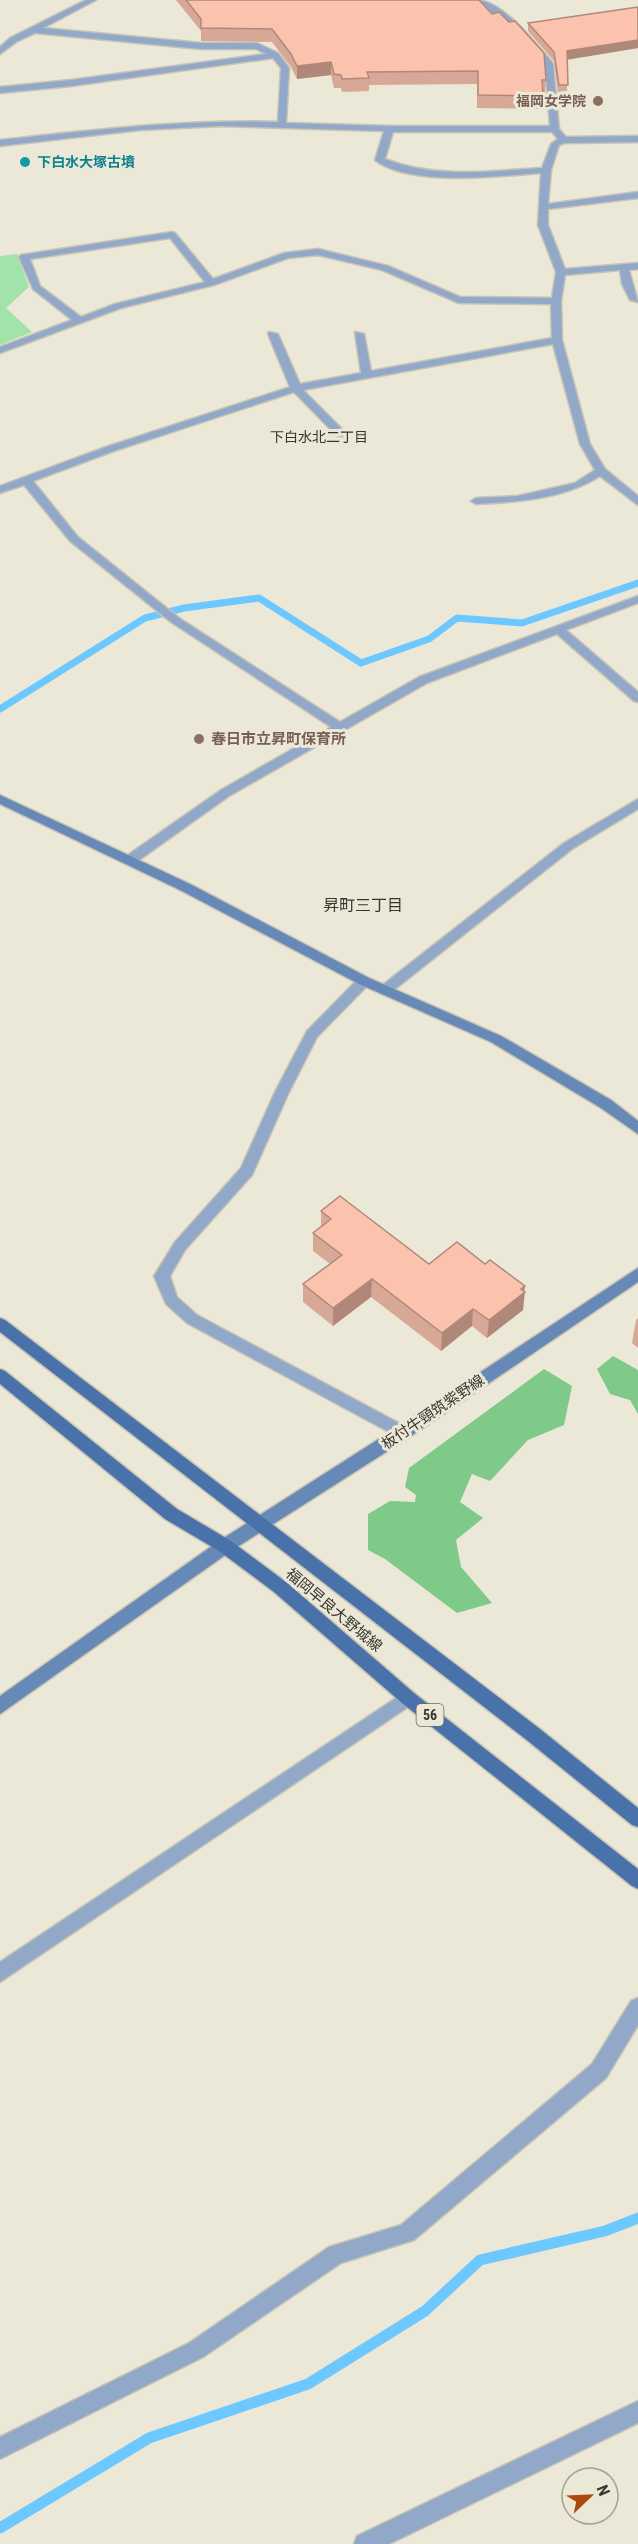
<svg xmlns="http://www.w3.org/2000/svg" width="638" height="2544" font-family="'Roboto Condensed','Noto Sans JP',sans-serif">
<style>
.green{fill:#a1e3a9}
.forest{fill:#7fc989}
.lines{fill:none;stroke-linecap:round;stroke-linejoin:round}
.stream-far1{stroke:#6dc8ff;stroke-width:7}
.stream{stroke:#6dc8ff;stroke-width:11}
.lane-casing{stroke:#c8c4b5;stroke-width:3}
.street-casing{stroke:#c8c4b5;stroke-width:3}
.secondary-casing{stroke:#c8c4b5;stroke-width:3}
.primary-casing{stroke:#c8c4b5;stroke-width:3}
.lane{fill:#92a8c8;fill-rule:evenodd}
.street{fill:#92a8c8;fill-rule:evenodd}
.secondary{fill:#6789b7;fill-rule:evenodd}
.primary{fill:#4972aa;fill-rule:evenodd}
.wall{fill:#d8a896}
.shaded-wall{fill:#b0887a}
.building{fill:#fbc3ae;stroke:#b0887a;stroke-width:1.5}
.education-dot{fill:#8d6e63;stroke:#ece8d7;stroke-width:2}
.culture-dot{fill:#0f9aa8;stroke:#ece8d7;stroke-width:2}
.labels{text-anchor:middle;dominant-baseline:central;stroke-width:6;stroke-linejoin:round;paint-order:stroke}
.far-education-label{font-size:14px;font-weight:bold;fill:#785e54;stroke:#ece8d7;text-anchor:end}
.far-culture-label{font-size:14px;font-weight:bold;fill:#0d838f;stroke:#ece8d7;text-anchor:start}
.far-neighbourhood-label{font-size:14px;fill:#37352f;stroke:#ece8d7}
.shield{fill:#ece8d7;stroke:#6d6b61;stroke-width:1.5}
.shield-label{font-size:14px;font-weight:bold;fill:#37352f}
.education-label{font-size:15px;font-weight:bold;fill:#785e54;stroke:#ece8d7;text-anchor:start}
.street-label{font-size:15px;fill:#37352f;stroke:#ece8d7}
.neighbourhood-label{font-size:16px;fill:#37352f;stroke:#ece8d7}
</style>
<rect width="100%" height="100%" fill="#ece8d7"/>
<!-- green -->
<path class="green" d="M17,254L29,287L6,308L32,332L0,345V256Z"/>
<!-- forest -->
<g class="forest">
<path d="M613,1356L638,1370V1414L630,1400L610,1394L597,1369Z"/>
<path d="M544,1369L572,1386L564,1425L528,1440L490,1481L472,1474L460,1502L483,1518L456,1540L461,1567L492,1603L457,1613L385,1559L368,1550V1514L390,1501L415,1502L416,1495L405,1487L409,1468Z"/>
</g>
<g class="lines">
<!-- stream-far1 -->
<path class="stream-far1" d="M0,709L145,618L184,608L259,598L361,663L429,639L457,618L522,623L638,583"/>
<!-- stream -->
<path class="stream" d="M0,2528L149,2438L308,2384L425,2311L480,2260L605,2231L638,2218"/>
<!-- lane casing -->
<g class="lane-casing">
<path id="lane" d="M476,0C502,0 535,43 552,62V66H546L512,28Z"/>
</g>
<!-- street casing -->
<g class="street-casing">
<g id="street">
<path d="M86,0H96L43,28L201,43H257L278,53L289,68L286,123L389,126H550L545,64L549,61L553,64L559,129L566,137L638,136V142L565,143L559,145L551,170L548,204L638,192V198L548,209V225L565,269L638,263V269L629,270L638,302L630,300L622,284L620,270L565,275L561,301L562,340L590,444L605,469L638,496V505L600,476C564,499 518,502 476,504L471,501L476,498L518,496L575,483L595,470L580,444L553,344L303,390L345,432V436H337L294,392L114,451L33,481L78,537L179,618L340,722L419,677L638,596V603L566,630L638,692V702L634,701L557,634L427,683L229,796L135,863H125L124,860L125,857L221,790L331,727L171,622L70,541L24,485L0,493V486L106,447L290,387L268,334L269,332L278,334L300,384L361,373L355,332L364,334L371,371L552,338L551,304L459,303L382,270L318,255L288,258L214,285L121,308L0,353V347L72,320L33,289L19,257L21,255L172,232L175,233L213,279L284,253L318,249L388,266L460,297L552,298L556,272L538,225L541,173C499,176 410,187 375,160L384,131L221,126L140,130L0,146V140C93,130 184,119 278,122L281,68L273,58L71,86L0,93V87L71,80L266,54L256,49H201L35,33L16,42L0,54V47L10,38ZM393,132H552L558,139L551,144L542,168C489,171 436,179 385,159ZM170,238L205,282L115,304L81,317L40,286L30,259Z"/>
<path d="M638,799V809L572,849L390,993H380L378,990L380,987L564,843Z"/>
<path d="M364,976L371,981L369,984L317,1037L289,1092L252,1175L185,1250L170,1276L177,1297L197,1315L408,1428L410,1433L408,1438L402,1439L187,1323L166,1304L154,1276L175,1242L241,1168L275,1092L307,1031L359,978Z"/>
<path d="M408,1690L414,1693L417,1698L414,1703L0,1982V1962Z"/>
<path d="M638,1998V2025L606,2078L414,2240L341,2263L203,2357L0,2459V2437L189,2343L329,2247L401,2225L592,2064L631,2001Z"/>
<path d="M638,2401V2423L389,2544H354L357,2536Z"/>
</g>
</g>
<!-- secondary casing -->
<g class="secondary-casing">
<g id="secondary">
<path d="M0,795L190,884L369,978L501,1036L611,1100L638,1121V1134L601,1108L491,1042L359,984L180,890L0,804Z"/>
<path d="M638,1268V1282L408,1438L231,1551L0,1714V1696L219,1541L396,1428Z"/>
</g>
</g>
<!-- primary casing -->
<g class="primary-casing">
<g id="primary">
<path d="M0,1318L5,1320L540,1729L638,1808V1827L632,1825L528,1741L0,1332Z"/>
<path d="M0,1369L5,1371L177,1509L231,1541L286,1582L414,1693L638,1869V1889L632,1886L402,1703L274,1592L219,1551L165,1519L0,1384Z"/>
</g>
</g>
<!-- lane -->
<use href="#lane" class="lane"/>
<!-- street -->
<use href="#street" class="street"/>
<!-- secondary -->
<use href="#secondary" class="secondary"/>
<!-- primary -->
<use href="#primary" class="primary"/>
</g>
<!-- wall -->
<g class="wall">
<path d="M176,0H479L546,80L545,94H543L542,109L477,108V84L369,85V91L342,92L341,88H334L331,75L297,79L291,67L272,42L201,41V31Z"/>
<path d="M638,7V48L567,59V94H558L554,61L528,31V23Z"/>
<path d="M321,1211L429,1264H485L524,1291L523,1310L487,1338L472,1326L441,1351L371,1297L333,1326L303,1302V1284L330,1264L313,1251V1233L321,1227Z"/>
<path d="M638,1318V1348L632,1343L636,1320Z"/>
</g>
<!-- shaded-wall -->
<g class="shaded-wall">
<path d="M638,40V48L566,60L567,51Z"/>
<path d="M331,62V75L297,79V66Z"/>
<path d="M372,1279L371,1297L333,1326V1308Z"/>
<path d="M525,1286L524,1293L525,1292L523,1310L487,1338L489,1320Z"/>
<path d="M473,1309L472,1326L441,1351L442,1333Z"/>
</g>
<!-- building -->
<g class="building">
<path d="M186,0H479L492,14L499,12L509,22L515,21L544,53L546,80H542L543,96L478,95V71L367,72L369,78L342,79L341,75L334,74L331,62L297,66L291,54L272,29L201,28V19Z"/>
<path d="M638,7V40L567,51L568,85H559L554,52L528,23Z"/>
<path d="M340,1196L429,1264L457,1242L485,1264L490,1260L525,1286L521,1289L525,1292L489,1320L473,1309L442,1333L372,1279L333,1308L303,1284L342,1255L313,1233L331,1219L321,1211Z"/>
</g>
<!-- markers -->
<g class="education-dot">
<circle cx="598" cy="101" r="6"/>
<circle cx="199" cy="739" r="6"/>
</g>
<circle class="culture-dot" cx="25" cy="162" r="6"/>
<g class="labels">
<!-- far-education labels -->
<g class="far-education-label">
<text x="586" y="101">福岡女学院</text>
</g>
<!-- far-culture labels -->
<g class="far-culture-label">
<text x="37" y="162">下白水大塚古墳</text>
</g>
<!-- far-neighbourhood labels -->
<g class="far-neighbourhood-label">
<text x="319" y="437">下白水北二丁目</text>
</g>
<!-- shield labels -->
<rect class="shield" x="416.5" y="1704" width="27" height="22" rx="4.5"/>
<g class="shield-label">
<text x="430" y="1715">56</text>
</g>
<!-- education labels -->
<g class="education-label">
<text x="211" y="739">春日市立昇町保育所</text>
</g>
<!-- street labels -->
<g class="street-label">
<text transform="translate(433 1412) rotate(-34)">板付牛頸筑紫野線</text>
<text transform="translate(334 1610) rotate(40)">福岡早良大野城線</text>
</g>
<!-- neighbourhood labels -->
<g class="neighbourhood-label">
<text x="363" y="905">昇町三丁目</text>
</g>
</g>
<!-- north arrow -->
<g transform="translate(590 2496) rotate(67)"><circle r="28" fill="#ece8d7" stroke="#a4a094" stroke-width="1.5"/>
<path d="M0-4.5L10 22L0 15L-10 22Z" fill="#ac4911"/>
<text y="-9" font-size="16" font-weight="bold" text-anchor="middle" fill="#37352f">N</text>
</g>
</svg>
